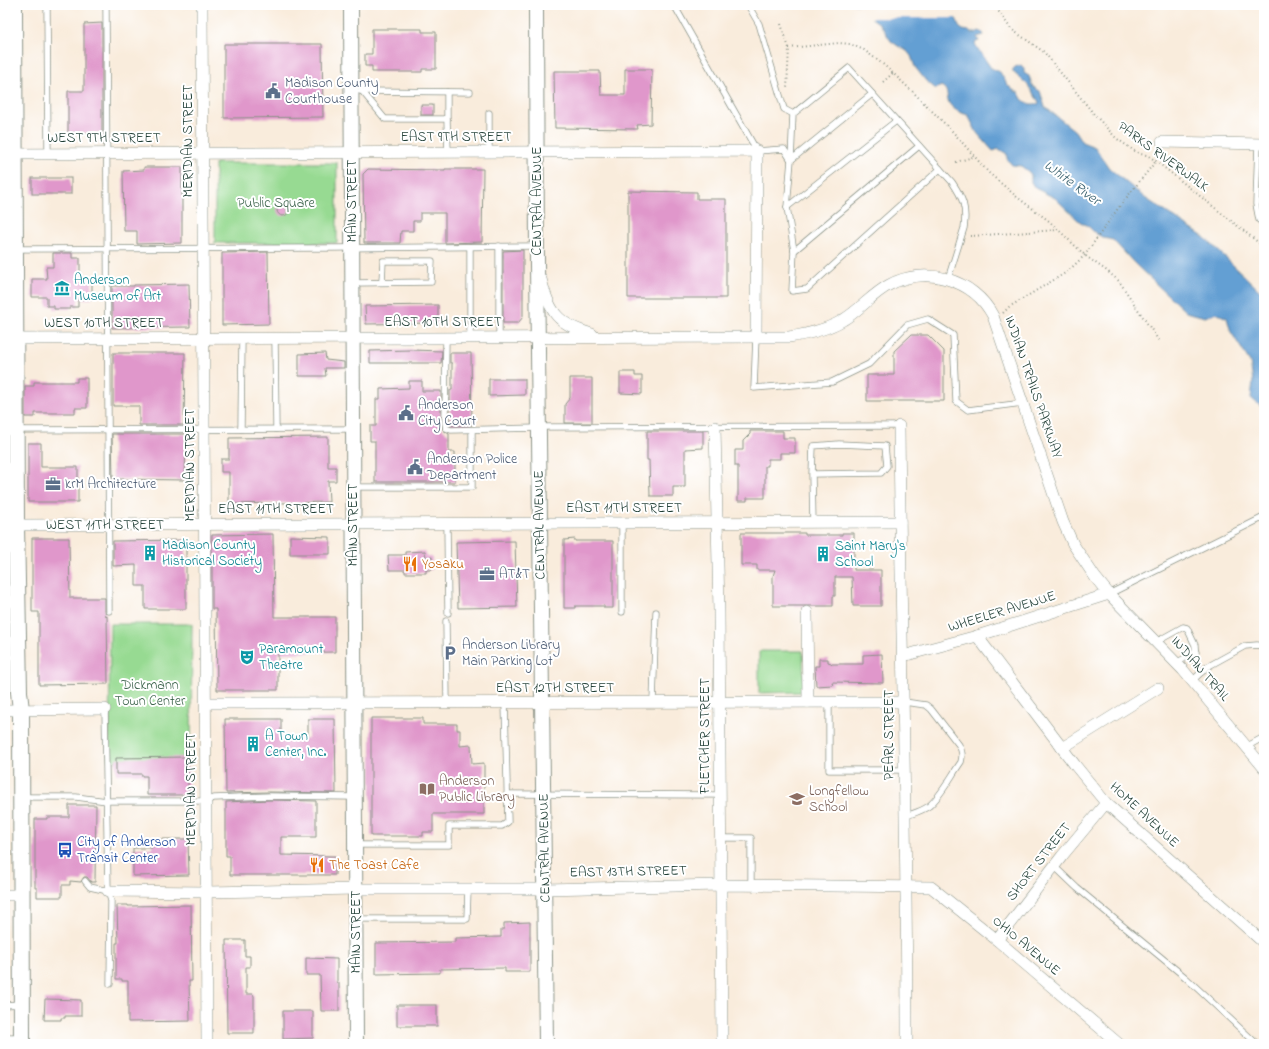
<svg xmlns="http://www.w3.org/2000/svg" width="1269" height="1049" font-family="'Indie Flower',sans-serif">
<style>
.green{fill:#97da92;stroke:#5b8c63}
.water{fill:#639fd3;stroke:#416e84}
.pier{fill:#f9ecdc}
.building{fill:#e097cb}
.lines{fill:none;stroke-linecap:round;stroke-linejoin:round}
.service-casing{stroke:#8c9488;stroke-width:7}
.minor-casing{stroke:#8c9488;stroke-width:12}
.tertiary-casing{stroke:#8c9488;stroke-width:16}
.secondary-casing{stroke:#8c9488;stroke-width:18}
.path{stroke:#8c9488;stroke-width:2;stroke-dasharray:1 3;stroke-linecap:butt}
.service{stroke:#fff;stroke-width:5.5}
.minor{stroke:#fff;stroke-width:11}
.tertiary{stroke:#fff;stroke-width:14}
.secondary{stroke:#fff;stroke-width:16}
.labels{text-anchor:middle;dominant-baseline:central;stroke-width:4;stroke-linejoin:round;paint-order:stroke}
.service-label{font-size:14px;fill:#4e5e75;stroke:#fff;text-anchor:start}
.street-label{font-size:14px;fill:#1f3d34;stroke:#fff}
.park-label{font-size:14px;fill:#3d644c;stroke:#fff}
.culture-label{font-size:14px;fill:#0d838f;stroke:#fff;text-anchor:start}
.food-label{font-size:14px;fill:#c56008;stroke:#fff;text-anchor:start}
.education-label{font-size:14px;fill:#785e54;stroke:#fff;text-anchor:start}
.transit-label{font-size:14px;fill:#164399;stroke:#fff;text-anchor:start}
.water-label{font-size:15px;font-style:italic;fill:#375f6c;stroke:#fff}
</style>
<rect width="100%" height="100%" fill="#fff"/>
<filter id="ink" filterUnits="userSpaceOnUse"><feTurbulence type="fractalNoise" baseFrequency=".025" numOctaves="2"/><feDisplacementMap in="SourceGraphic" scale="8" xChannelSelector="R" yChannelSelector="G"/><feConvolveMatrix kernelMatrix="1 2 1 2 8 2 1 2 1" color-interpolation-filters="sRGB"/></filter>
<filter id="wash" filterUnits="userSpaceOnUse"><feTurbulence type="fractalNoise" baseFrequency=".012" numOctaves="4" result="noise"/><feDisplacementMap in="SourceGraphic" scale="16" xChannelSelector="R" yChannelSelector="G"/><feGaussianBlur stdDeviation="0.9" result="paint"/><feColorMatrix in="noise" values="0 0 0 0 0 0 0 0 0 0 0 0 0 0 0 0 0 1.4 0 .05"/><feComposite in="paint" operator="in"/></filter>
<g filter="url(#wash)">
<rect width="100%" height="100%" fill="#f9ecdc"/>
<!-- green -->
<g class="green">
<rect x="215" y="163" width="122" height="80"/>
<path d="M110,624H192L191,761H109Z"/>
<path d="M759,651H803L804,692L759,693Z"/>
</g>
<!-- water -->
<path class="water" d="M853,5H944L957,20L959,27L963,30L969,31L971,33H977L979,31L982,32L984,35L977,37L979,41L976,42L975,44L978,49L991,68L1000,72L1007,84L1013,90L1019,93L1022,99L1028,104H1038L1039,102L1027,84L1013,72V69L1015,67L1021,65L1024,68V73L1029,76L1033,87L1040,91L1045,107L1075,131L1082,142L1095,147L1109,168L1145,198L1205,238L1259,290L1264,295V409L1251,398L1253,381L1250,362L1231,332L1227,318L1216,313L1205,317L1186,312L1135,264L1113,240L1104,238L1095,233L1089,227L1079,221L1055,198L1035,188L1031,182V175L1029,172L1021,166L1012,165L1007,159V154L999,149L993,151L977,133L968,115C961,113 953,110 949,103C946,96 949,90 941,86L936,89L926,81L915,67L911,56L907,51L898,46L891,41L880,24Z"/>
<!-- pier -->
<path class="pier" d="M851,5H947L958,18H869Z"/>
<g id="blocks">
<!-- building -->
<g class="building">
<path d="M102,23V133H68V91H84V24Z"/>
<path d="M372,29H422V32H436V69H422V72H372V66H365V54H372Z"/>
<path d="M224,44H322L323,117L224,118Z"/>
<path d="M625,69H652L651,124L637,125L638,129L555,128L554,71H600L601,95H625Z"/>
<rect x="421" y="105" width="12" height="10"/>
<path d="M144,167H182V243L137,244V231H124L123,171L144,170Z"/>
<path d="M368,169L445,170V169H483L482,242L445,243V213H420V221H413V231H401L400,243H364L363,174Z"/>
<rect x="32" y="178" width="39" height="16"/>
<path d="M628,191L697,192V199H726V298H628Z"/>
<circle cx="283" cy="210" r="6"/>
<path d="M523,250V317L518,323H503V251Z"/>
<path d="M268,252L269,324L222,325V253Z"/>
<path d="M53,253H72V258H80V280L92,279V299H78V307H70V309H54V306H47V297H32V279H47L46,267H53Z"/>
<path d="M189,284L190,327L112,328V286H134V285Z"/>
<path d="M438,305V323L366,324L365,306Z"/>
<path d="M911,335H928L944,351V401H867V375H894V351Z"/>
<path d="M411,350L442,351L441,363H370V351Z"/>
<path d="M113,353H185L184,425H139V406H113Z"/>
<path d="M325,353L326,360L344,362V368H325L326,376H299V354Z"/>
<path d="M450,353H471L472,425H450V390H452V363H450Z"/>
<path d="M620,372H635V376H642V394L620,393Z"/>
<path d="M77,378H87V408H75V413H35V417H25V386H34V382H77Z"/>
<path d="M570,378H592V423H565V404L570,398Z"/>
<path d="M489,379H525V395L489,396Z"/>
<path d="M409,381H422V391H441V424L443,430L449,434V452H455V482H375V441H370V426H376V399H380V389L409,388Z"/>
<path d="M647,431H703V448L685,449V487H673V496H650L649,460H647Z"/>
<path d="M750,431H783V438H795V453H780V459H768V466H765V498H747V501H738V466H735V450H743V441L750,434Z"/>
<path d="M112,434H186L185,480L113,479Z"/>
<path d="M328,437V467H336V481H328L329,502L229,504V472H221V459H229V438Z"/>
<path d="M28,443H41V467H78V502H28Z"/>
<path d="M741,533H805V535H842V533H854V570H881V606H853L852,577H835V596H833V606H773V576L775,570H757V565H741Z"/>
<path d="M273,534L274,617H335V652L278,653V690H217L216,609H212V535Z"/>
<path d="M290,536L330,537V554H290Z"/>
<path d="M32,538H69L70,598H105V611L106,617L107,616L108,684L39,685V612H32Z"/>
<path d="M575,539V541H613V608H604V606H575V608H564V540Z"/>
<path d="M186,540V609H145V586H136V565L113,566V541Z"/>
<path d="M515,541L517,607L458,608L456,542Z"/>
<path d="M425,551L426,557H432V570H426V573H405V570H389L388,555H405V552Z"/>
<path d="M882,654L883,683L832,682L833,685L816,686L815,666H819V659H828V662L831,663L832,664H863V655Z"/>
<path d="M371,718H423V724H457V730H460V746L471,745L472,764L484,763V814H433V832H423V836H371Z"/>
<path d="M225,719H281V739L308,738V719H335L336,793L270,792L226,793Z"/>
<path d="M188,757V795H147V776H142V774H116V758Z"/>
<path d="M270,800L316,801V837H281V855L335,856V875H230V856H226V802Z"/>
<path d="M69,805H96L95,882H91L87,877H84L81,882L70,881V885H62V897H37V888H35V819H47V817H69Z"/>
<path d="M152,839H188L189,875L133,876V848H152Z"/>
<path d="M117,905H128V906L191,905L192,981H189L190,1021L128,1022V981H122V979H116V943H118Z"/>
<path d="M530,922V972H505V968L440,969V973L376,974V943L455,942V938L501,937V929H504V923Z"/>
<path d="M226,940H245V956H250V967H246V994H253L254,996V1033H227Z"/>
<path d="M306,958L337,959V983H339V1011H321L320,975H306Z"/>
<path d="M45,999L81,1000V1016H65V1018H61V1020H44Z"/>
<rect x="397" y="1005" width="40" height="21"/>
<path d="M283,1011H313V1038L283,1039Z"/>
</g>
</g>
</g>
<g filter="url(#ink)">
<use href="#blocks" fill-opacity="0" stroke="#8c9488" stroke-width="1"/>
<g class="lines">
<!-- service casing -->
<g class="service-casing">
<g id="service">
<path d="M47,5L48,154"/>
<path d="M106,5L109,611"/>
<path d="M674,5L757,151L784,149L791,160L787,207L794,251L792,291L807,289L940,169"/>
<path d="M748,5L759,24L784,109L793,114L791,160L872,94"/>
<path d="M360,91L470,92"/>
<path d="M362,91L385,119H447L448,152"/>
<path d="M447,92V119"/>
<path d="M489,113V152"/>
<path d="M793,114L849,68L952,182C963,198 967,208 964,228L948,279"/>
<path d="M1258,144L1256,204L1259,220L1264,223"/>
<path d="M787,207L896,121"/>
<path d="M5,249L335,248L537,246"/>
<path d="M794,251L919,146"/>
<path d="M353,283L431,282L432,261H383L382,282"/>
<path d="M446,337L445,423L446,428L451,430L539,428"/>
<path d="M470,337V247"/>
<path d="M499,337V246"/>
<path d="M756,337L754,388L832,382L869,364L907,325L928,319L953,335L956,401L968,410L1023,403"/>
<path d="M275,338L276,429"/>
<path d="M540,427L899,426"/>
<path d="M241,429L242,338"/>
<path d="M5,430L353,429"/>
<path d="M812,474L813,446L839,444L885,446L887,466L881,473L812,474L813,523"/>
<path d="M354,487H472V430"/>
<path d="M622,523V612"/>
<path d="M447,524L448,613"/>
<path d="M1109,594L1264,517"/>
<path d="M446,621L447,703"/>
<path d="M1156,642L1183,627L1187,628L1195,645L1196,664L1202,672"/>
<path d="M1176,663L1196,652"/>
<path d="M1192,681L1207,667L1245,646L1257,645L1264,646"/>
<path d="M653,702L656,612"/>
<path d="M829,702V770H904"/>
<path d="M904,702L926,705L931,709L959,745C962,751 963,755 961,762C951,776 942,795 929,806C922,811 914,813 906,816"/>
<path d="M105,709L108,891L111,901L110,984"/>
<path d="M1246,747L1264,737"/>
<path d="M507,794L720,795"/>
<path d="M22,797H76L107,801H206L214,798L270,796L354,797"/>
<path d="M720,838H751V885"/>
<path d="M355,845H449V826H502L508,822L505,703"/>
<path d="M1054,866L1077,888L1185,977L1257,1044"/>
<path d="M85,881L90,887L108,891"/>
<path d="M356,919H467L468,889"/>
<path d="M5,1005L21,1004"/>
<path d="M5,1037H21"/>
</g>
</g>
<!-- minor casing -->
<g class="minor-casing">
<g id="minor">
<path d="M202,5L207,1044"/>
<path d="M1162,142L1264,144"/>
<path d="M5,154L757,151L756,337"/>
<path d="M541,279C549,312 558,325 592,334"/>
<path d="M5,339L789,337C808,334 827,330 843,320C860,310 872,294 889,285C925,265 974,279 993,316L1063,522L1073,544L1095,577L1109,594L1183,670L1264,768"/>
<path d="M899,426C901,632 907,838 907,1044"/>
<path d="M715,427L719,611L722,1044"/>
<path d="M16,525L900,522"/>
<path d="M807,612L808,702"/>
<path d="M977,636L1075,765L1106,803L1264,943"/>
<path d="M903,656L977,636L1109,594"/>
<path d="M206,703L904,702"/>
<path d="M5,710L105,709"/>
<path d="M1062,748L1158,688"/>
<path d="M108,891L207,892L355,889H545L720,885L931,887L997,940L1119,1044"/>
<path d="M5,895H21"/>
<path d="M997,940L1062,856L1106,803"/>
</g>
</g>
<!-- tertiary casing -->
<g class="tertiary-casing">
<g id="tertiary">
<path d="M351,5L356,1044"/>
<path d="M536,5L537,264L546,1044"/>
<path d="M5,525H16"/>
</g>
</g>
<!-- secondary casing -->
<g class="secondary-casing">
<path id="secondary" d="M14,5L16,525L19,692L21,710L22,1044"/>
</g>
<!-- path -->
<g class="path">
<path d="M994,5L1011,29L1044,52L1093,113L1116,138L1133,150L1140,154L1147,155L1156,161L1264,247"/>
<path d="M781,24L789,48L787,88"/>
<path d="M789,48L839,43L850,44L864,50L884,65L912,91L952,131L989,173L1017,197L1049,221L1087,257L1107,271L1119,281L1159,341"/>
<path d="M883,82L893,73"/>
<path d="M956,162L973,157"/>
<path d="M970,236L1058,230"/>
<path d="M1003,313L1009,307L1067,272L1085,255L1119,207L1156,161"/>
</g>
<!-- service -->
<use href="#service" class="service"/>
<!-- minor -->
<use href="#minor" class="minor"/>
<!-- tertiary -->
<use href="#tertiary" class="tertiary"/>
<!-- secondary -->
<use href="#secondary" class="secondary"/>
</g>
</g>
<!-- icons -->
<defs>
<g id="civic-bare" transform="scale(1.2)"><path d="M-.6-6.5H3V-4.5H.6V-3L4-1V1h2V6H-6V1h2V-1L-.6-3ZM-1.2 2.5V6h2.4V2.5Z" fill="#5c6f8a" stroke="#fff" stroke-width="2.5" paint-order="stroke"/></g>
<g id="museum-bare" transform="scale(1.2)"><path d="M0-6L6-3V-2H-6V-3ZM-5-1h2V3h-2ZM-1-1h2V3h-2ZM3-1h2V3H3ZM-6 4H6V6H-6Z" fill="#0f9aa8" stroke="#fff" stroke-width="2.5" paint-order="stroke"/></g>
<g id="office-bare" transform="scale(1.2)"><path d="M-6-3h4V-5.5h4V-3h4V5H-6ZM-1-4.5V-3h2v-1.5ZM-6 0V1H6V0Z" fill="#5c6f8a" stroke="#fff" stroke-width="2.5" paint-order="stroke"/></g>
<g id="building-bare" transform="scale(1.2)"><path d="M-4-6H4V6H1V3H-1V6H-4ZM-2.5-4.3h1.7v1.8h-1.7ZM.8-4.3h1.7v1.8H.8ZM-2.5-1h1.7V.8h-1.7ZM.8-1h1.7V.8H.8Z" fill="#0f9aa8" stroke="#fff" stroke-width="2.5" paint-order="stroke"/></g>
<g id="restaurant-bare" transform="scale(1.2)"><path d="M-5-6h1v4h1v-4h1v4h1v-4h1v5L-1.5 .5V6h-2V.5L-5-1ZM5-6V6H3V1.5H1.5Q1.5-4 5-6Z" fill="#e8710a" stroke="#fff" stroke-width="2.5" paint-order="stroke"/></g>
<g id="parking-bare" transform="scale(1.2)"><path d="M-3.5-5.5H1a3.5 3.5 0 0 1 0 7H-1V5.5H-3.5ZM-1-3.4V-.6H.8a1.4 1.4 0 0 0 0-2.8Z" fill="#5c6f8a" stroke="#fff" stroke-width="2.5" paint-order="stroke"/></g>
<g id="theatre-bare" transform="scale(1.2)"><path d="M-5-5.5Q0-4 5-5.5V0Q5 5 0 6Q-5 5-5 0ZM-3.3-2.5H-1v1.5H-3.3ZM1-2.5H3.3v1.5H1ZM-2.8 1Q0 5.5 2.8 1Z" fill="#0f9aa8" stroke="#fff" stroke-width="2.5" paint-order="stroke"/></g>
<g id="library-bare" transform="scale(1.2)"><path d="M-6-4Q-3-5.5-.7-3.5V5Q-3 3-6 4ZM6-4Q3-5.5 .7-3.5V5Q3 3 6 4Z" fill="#8d6e63" stroke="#fff" stroke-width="2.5" paint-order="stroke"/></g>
<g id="school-bare" transform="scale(1.2)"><path d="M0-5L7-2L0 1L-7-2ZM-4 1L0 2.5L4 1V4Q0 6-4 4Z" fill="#8d6e63" stroke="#fff" stroke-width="2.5" paint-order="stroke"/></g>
<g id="bus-bare" transform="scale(1.2)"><path d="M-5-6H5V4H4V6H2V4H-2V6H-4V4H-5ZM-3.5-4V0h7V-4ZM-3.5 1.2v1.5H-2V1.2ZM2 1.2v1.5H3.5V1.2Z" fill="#1a4fb4" stroke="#fff" stroke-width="2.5" paint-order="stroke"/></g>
</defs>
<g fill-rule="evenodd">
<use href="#civic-bare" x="273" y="91"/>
<use href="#museum-bare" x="62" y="288"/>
<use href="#civic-bare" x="406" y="413"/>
<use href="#civic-bare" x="415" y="467"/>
<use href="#office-bare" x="53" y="484"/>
<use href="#building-bare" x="150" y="553"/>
<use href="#building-bare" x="823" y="554"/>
<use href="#restaurant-bare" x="410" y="564"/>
<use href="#office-bare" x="487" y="574"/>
<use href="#parking-bare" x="450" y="653"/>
<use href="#theatre-bare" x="247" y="657"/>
<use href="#building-bare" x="253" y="744"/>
<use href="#library-bare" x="427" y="789"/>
<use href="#school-bare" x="797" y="799"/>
<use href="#bus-bare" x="65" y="850"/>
<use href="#restaurant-bare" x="317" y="865"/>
</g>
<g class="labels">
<!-- service labels -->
<g class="service-label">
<text x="285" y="83">Madison County<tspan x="285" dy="16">Courthouse</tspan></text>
<text x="418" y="405">Anderson<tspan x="418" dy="16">City Court</tspan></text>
<text x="427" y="459">Anderson Police<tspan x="427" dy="16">Department</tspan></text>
<text x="65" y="484">krM Architecture</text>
<text x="499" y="574">AT&amp;T</text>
<text x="462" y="645">Anderson Library<tspan x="462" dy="16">Main Parking Lot</tspan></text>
</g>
<!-- street labels -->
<g class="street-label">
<text x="456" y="137">EAST 9TH STREET</text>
<text x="104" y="138">WEST 9TH STREET</text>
<text transform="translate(188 141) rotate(-90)">MERIDIAN STREET</text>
<text transform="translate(1163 157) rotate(36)">PARKS RIVERWALK</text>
<text transform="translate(352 201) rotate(-90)">MAIN STREET</text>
<text transform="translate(537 201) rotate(-90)">CENTRAL AVENUE</text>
<text x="443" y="322">EAST 10TH STREET</text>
<text x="104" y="323">WEST 10TH STREET</text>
<text transform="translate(1033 387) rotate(71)">INDIAN TRAILS PARKWAY</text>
<text transform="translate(190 465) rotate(-90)">MERIDIAN STREET</text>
<text x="624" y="508">EAST 11TH STREET</text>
<text x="276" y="509">EAST 11TH STREET</text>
<text x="105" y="525">WEST 11TH STREET</text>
<text transform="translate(353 525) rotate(-90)">MAIN STREET</text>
<text transform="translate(540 525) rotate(-91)">CENTRAL AVENUE</text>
<text transform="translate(1002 612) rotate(-17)">WHEELER AVENUE</text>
<text transform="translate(1200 669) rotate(49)">INDIAN TRAIL</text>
<text x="555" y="688">EAST 12TH STREET</text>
<text transform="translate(889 735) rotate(-90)">PEARL STREET</text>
<text transform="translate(705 736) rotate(-90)">FLETCHER STREET</text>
<text transform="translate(191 789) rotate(-90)">MERIDIAN STREET</text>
<text transform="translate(1144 815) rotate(43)">HOME AVENUE</text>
<text transform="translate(545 848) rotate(-91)">CENTRAL AVENUE</text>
<text transform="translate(1039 862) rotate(-52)">SHORT STREET</text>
<text transform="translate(628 872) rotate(-1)">EAST 13TH STREET</text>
<text transform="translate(356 932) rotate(-90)">MAIN STREET</text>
<text transform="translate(1026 946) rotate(40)">OHIO AVENUE</text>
</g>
<!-- park labels -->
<g class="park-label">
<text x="276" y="203">Public Square</text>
<text x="150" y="685">Dickmann<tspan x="150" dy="16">Town Center</tspan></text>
</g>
<!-- culture labels -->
<g class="culture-label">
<text x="74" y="280">Anderson<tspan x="74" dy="16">Museum of Art</tspan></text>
<text x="162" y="545">Madison County<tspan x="162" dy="16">Historical Society</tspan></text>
<text x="835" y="546">Saint Mary's<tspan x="835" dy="16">School</tspan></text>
<text x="259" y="649">Paramount<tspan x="259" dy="16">Theatre</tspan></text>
<text x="265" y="736">A Town<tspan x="265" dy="16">Center, Inc.</tspan></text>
</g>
<!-- food labels -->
<g class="food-label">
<text x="422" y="564">Yosaku</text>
<text x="329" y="865">The Toast Cafe</text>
</g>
<!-- education labels -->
<g class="education-label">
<text x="439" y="781">Anderson<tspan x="439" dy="16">Public Library</tspan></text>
<text x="809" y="791">Longfellow<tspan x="809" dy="16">School</tspan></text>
</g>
<!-- transit labels -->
<g class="transit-label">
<text x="77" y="842">City of Anderson<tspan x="77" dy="16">Transit Center</tspan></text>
</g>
<!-- water labels -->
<g class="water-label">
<text transform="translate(1072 183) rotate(36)">White River</text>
</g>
</g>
<!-- margin -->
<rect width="1269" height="1049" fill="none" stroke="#fff" stroke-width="20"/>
</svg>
